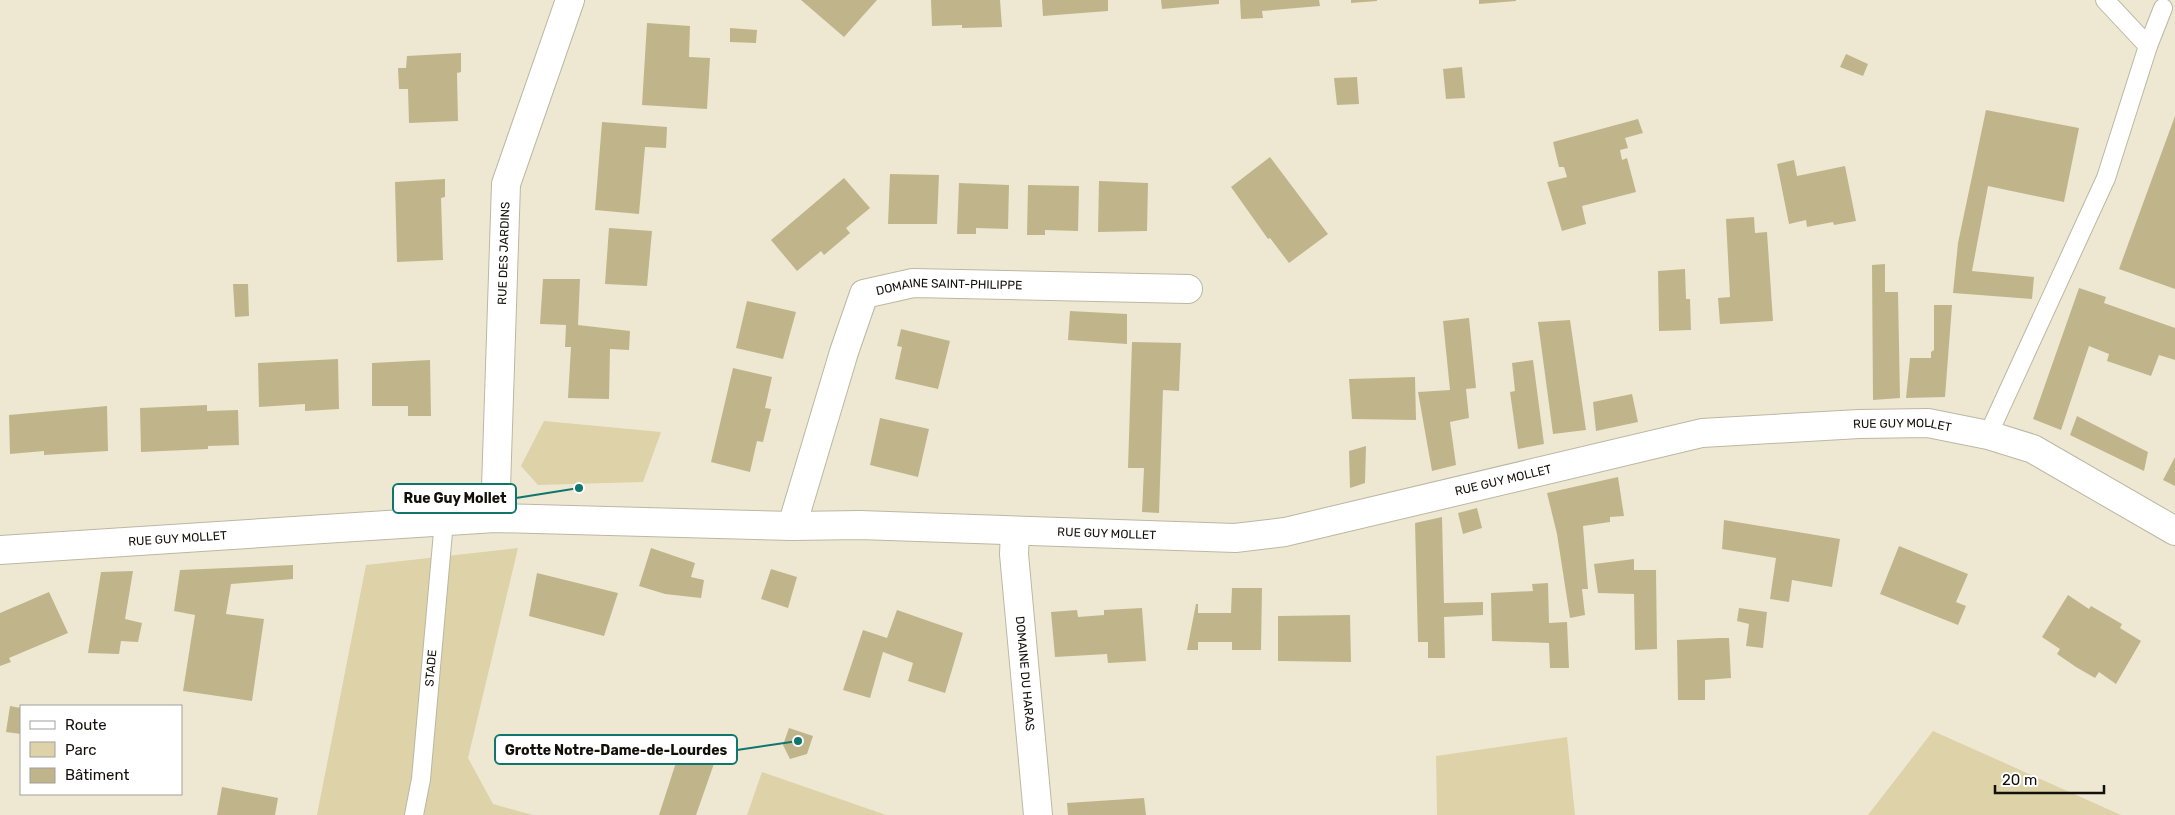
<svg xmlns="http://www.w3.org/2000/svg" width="2175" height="815" font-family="Rubik,sans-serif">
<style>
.green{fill:#ddd2a8}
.building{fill:#c0b58a}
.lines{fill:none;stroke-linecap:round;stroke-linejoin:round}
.service-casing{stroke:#bcb7a3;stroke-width:20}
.minor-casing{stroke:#bcb7a3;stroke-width:30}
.tertiary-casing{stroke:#bcb7a3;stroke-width:30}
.service{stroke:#fff;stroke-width:18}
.minor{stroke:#fff;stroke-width:28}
.tertiary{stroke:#fff;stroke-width:28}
.labels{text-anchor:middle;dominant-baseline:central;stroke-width:4.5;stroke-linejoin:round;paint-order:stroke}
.street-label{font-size:12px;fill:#121009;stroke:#fff}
.leader{fill:none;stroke:#0f766e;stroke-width:2}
.callout-dot{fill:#0f766e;stroke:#fff;stroke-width:2}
.callout{fill:#fff;stroke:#0f766e;stroke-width:2}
.callout-label{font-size:14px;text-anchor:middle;font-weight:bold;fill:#121009}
</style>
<rect width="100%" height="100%" fill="#eee8d3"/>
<!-- green -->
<g class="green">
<path d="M544,421L661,432L643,482L538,485L521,466Z"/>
<path d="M518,548L468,758L493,804L533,815H317L366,565Z"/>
<path d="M1933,731L2121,815H1868Z"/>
<path d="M1567,737L1575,815H1437L1436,756Z"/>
<path d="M762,772L886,815H747Z"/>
</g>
<!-- building -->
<g class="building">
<path d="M801,0H877L844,37Z"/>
<path d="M931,0H1000L1002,27L962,28V25L932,26Z"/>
<path d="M1042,0H1108V11L1043,16Z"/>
<path d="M1161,0H1219V4L1162,9Z"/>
<path d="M1240,0H1319L1320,6L1262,11L1263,18L1241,19Z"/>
<path d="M1351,0H1377V1L1351,3Z"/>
<path d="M1479,0H1516V1L1479,4Z"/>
<path d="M647,23L690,26L689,57L710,58L707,109L642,105Z"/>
<path d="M730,28L757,30L756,43L730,42Z"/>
<path d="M461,53V72L457,73L458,121L409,123L408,89H399L398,68H406L407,56Z"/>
<path d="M1846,54L1868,64L1863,76L1840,67Z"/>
<path d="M1462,67L1465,98L1446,99L1443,69Z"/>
<path d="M1357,77L1359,104L1337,105L1334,78Z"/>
<path d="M1986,110L2079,128L2064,202L1988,186L1972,271L2034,277L2032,299L1953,293L1958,243Z"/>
<path d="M2175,116V289L2119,269Z"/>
<path d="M1638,119L1643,133L1625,138L1628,148L1620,150L1622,160L1627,158L1636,192L1582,206L1586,224L1562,231L1547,182L1567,177L1564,167H1559L1553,142Z"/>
<path d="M602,122L667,127L666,148L645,147L639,214L595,210Z"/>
<path d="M1270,157L1328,234L1289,263L1270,238L1268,239L1231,187Z"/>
<path d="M1794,160L1797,176L1845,166L1856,221L1834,225L1833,222L1807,227L1806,220L1789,224L1777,164Z"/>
<path d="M890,174L939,175L937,224H888Z"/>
<path d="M844,178L870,208L846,228L850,233L824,255L821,251L797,271L771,240Z"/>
<path d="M445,179V197L441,198L443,260L397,262L395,182Z"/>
<path d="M1099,181L1148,183L1147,231L1098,232Z"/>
<path d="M959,183L1009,185L1008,229L976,228V234H957Z"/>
<path d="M1028,185L1079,186L1078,231L1045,230V235H1027Z"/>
<path d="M1754,217L1755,233L1767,232L1773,321L1720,324L1718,298L1730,297L1726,219Z"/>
<path d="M609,228L652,231L647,286L605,284Z"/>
<path d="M1885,264V292H1898L1900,398L1873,400L1872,265Z"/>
<path d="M1685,269L1686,299H1690L1691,330L1659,331L1658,271Z"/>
<path d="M543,279H580L578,325L630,331L629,350L610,349L609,399L568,398L571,347H565L566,325L540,324Z"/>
<path d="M233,284H248L249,316L235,317Z"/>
<path d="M2079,288L2106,297L2104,303L2175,328V360L2159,355L2151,376L2107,361L2109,354L2089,346L2061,430L2033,419Z"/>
<path d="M747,301L796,312L783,359L736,348Z"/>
<path d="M1934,305H1952L1945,397L1906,398L1910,358H1931V352L1934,350Z"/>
<path d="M1070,311L1127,314V344L1068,340Z"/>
<path d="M1469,318L1476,388L1466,389L1469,418L1450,422L1456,465L1432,471L1418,392L1450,390L1443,321Z"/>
<path d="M1570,320L1586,430L1553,434L1538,322Z"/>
<path d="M901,329L950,341L938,389L895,379L902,347L897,346Z"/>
<path d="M1132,342L1181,343L1179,391L1163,390L1159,513L1142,512L1144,468H1128Z"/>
<path d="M338,359L339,409L305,411V404L259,407L258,363Z"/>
<path d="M430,360L431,416H408V406H372V363Z"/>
<path d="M1533,360L1544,444L1518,449L1510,392L1515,391L1512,363Z"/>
<path d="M733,368L772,377L765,408L771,409L763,442L757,441L750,472L711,462Z"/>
<path d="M1415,377L1416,420L1352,419L1349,379Z"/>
<path d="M1632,394L1638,422L1596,431L1593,402Z"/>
<path d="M207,405V411L238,410L239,445L208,446V449L141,452L140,408Z"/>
<path d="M107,406L108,451L44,455V451L10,454L9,415Z"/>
<path d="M2077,416L2148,452L2144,471L2070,435Z"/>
<path d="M880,418L929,429L918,477L870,465Z"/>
<path d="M1366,446L1365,483L1350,488L1349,451Z"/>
<path d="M2175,457V486L2163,480Z"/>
<path d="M1618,477L1624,516L1610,517V522L1583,526L1588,589H1582L1585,615L1570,618L1557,534L1547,493Z"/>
<path d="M1477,508L1482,528L1463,534L1458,513Z"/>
<path d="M1442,517L1444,603L1483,602V615L1444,617L1445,658H1428V642H1418L1415,523Z"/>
<path d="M1724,520L1840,539L1832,587L1792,580L1789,602L1770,599L1776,558L1722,549Z"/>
<path d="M1899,546L1968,574L1956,602L1966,606L1958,625L1880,594Z"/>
<path d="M651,548L695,563L691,577L704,580L701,598L665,594L639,586Z"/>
<path d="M1634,559V570H1656L1657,649L1635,650L1634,594L1598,593L1594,564Z"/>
<path d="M293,565V579L231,584L226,614L264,619L252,701L183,691L195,615L174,611L180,570Z"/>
<path d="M771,569L797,577L788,608L761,599Z"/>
<path d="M133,571L125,619L142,623L138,642L121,641L119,654L88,653L101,572Z"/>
<path d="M537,573L618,593L604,636L529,616Z"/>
<path d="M1548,583L1549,623L1567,622L1569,668H1550L1549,643L1492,641L1491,593L1533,591L1532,584Z"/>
<path d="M1232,588H1262L1261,650H1232V642H1198V650H1187L1196,604H1198V613H1231Z"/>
<path d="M49,592L68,633L9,658L11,662L0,666V613Z"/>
<path d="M2068,595L2089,609L2091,606L2122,624L2120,628L2141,641L2116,684L2099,672L2095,678L2076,667L2057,654L2060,649L2042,637Z"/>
<path d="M1142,608L1146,661L1108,663L1107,654L1055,657L1051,612L1077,610L1078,617L1104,615V610Z"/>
<path d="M1739,608L1767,612L1763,648L1746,646L1749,624L1737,621Z"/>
<path d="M897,610L963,633L945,693L908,681L913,663L883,652L870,698L843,690L863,630L887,638Z"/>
<path d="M1350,615L1351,662L1278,661V616Z"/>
<path d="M1719,638H1729L1731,678L1705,680V700H1678L1677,640Z"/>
<path d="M10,706L21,708V734L6,732Z"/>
<path d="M789,728L813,736L807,754L790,759L783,745Z"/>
<path d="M681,747L716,758L696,815H659Z"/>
<path d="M222,787L278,798L275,815H217Z"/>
<path d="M1144,798L1146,815H1068L1067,803Z"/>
</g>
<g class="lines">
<!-- service casing -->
<g class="service-casing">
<g id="service">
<path d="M2148,46L2163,8"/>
<path d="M1988,435L2106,178L2148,46L2105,0"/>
<path id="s1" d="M414,815L421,779L444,521"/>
</g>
</g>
<!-- minor casing -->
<g class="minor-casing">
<g id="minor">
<path id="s2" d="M495,518L506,184L570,0"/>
<path id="s3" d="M792,526L844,352L864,294L913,283L1188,289"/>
<path id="s4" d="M1015,532L1014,554L1038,815"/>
</g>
</g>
<!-- tertiary casing -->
<g class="tertiary-casing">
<g id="tertiary">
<path id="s5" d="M0,550L495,518L792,526L860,525L1235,538L1285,532L1702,433L1859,424L1928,423L1988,435L2033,449L2175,531"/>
</g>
</g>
<!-- service -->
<use href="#service" class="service"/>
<!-- minor -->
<use href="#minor" class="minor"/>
<!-- tertiary -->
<use href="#tertiary" class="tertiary"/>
</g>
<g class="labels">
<!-- street labels -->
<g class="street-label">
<text stroke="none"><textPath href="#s2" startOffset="265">RUE DES JARDINS</textPath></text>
<text stroke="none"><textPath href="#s3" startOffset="329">DOMAINE SAINT-PHILIPPE</textPath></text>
<text stroke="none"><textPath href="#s5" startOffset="1916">RUE GUY MOLLET</textPath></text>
<text stroke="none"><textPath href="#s5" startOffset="1511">RUE GUY MOLLET</textPath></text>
<text stroke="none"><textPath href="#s5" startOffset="1108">RUE GUY MOLLET</textPath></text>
<text stroke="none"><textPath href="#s5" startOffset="178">RUE GUY MOLLET</textPath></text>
<text stroke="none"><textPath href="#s1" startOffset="148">STADE</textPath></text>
<text stroke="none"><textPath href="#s4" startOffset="142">DOMAINE DU HARAS</textPath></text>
</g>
</g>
<!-- callouts -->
<path class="leader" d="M579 488L516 498M798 741L737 750"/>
<g class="callout-dot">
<circle cx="579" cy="488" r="5"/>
<circle cx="798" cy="741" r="5"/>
</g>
<g class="callout">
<rect x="393" y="484" width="123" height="29" rx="5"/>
<rect x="495" y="735" width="242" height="29" rx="5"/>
</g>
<g class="callout-label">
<text x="455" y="503">Rue Guy Mollet</text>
<text x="616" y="755">Grotte Notre-Dame-de-Lourdes</text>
</g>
<!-- legend -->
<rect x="20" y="705" width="162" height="90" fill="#ffffff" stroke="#a09f9d"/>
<rect x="30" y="721" width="25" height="8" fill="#ffffff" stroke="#a09f9d"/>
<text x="65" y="730" font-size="15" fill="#121009">Route</text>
<rect x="30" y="742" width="25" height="15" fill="#ddd2a8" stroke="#a09f9d"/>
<text x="65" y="755" font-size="15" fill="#121009">Parc</text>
<rect x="30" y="768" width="25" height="15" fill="#c0b58a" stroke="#a09f9d"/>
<text x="65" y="780" font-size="15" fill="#121009">Bâtiment</text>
<!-- scale -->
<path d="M1995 785v8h109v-8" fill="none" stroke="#121009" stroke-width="2.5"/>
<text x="2002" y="785" font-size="15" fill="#121009" stroke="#ffffff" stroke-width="4" paint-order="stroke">20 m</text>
</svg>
